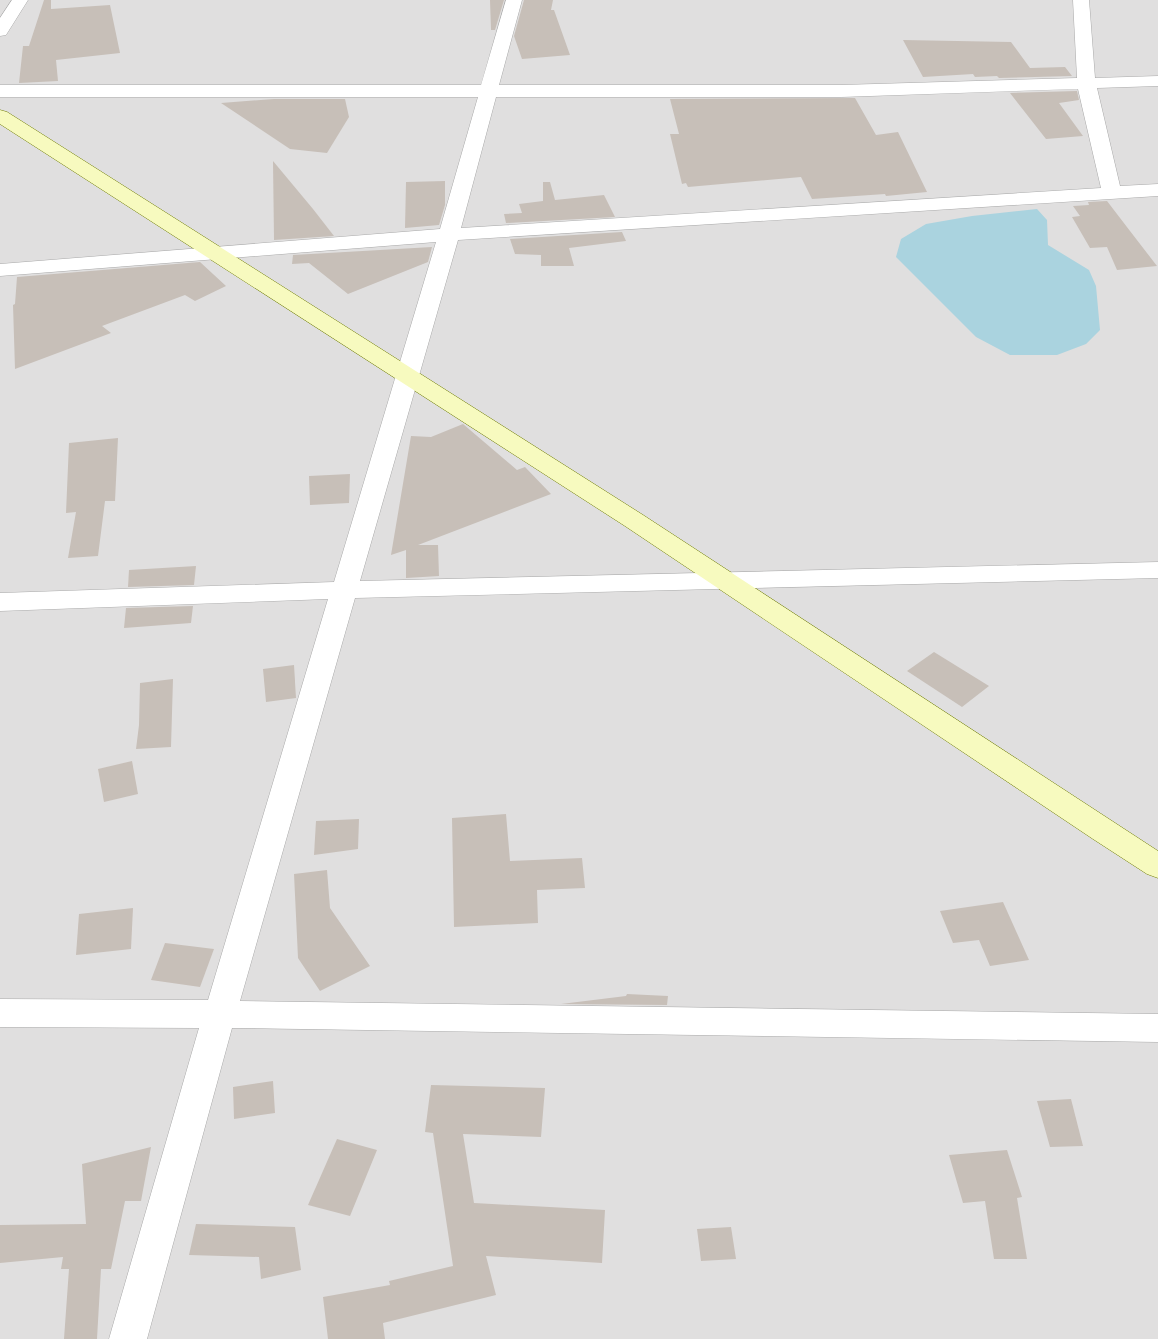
<svg xmlns="http://www.w3.org/2000/svg" width="1158" height="1339" font-family="Rubik,sans-serif">
<style>
.residential{fill:#e0dfdf}
.water{fill:#aad3df}
.building{fill:#c7bfb8}
.lines{fill:none;stroke-linecap:round;stroke-linejoin:round}
.street-casing{stroke:#a9a9a9;stroke-width:1}
.secondary-casing{stroke:#707d05;stroke-width:1}
.street{fill:#fff;fill-rule:evenodd}
.secondary{fill:#f7fabf;fill-rule:evenodd}
</style>
<rect width="100%" height="100%" fill="#f2efe9"/>
<!-- residential -->
<rect class="residential" x="0" y="0" width="1158" height="1339"/>
<!-- water -->
<path class="water" d="M1037,209L1047,220L1048,245L1089,270L1096,286L1100,330L1086,344L1057,355H1010L976,337L896,257L901,239L926,224L972,216Z"/>
<!-- building -->
<g class="building">
<path d="M44,0H51V9L110,5L120,53L56,60L58,81L19,83L23,46H29Z"/>
<path d="M490,0H504L495,30H491Z"/>
<path d="M524,0H553L551,10H554L570,55L522,59L514,36Z"/>
<path d="M903,40L1011,42L1030,68L1065,67L1072,76L999,78L997,76L975,77L973,74L923,77Z"/>
<path d="M1077,91L1079,100L1059,103L1083,136L1046,139L1010,93Z"/>
<path d="M855,98L876,135L898,132L927,192L886,196L885,194L812,199L801,177L688,187L686,183L682,184L670,134H679L670,99Z"/>
<path d="M274,99H345L349,117L327,153L290,149L221,103Z"/>
<path d="M273,161L313,209L334,236L274,240Z"/>
<path d="M445,181V205L439,225L405,228L406,182Z"/>
<path d="M543,182H550L555,200L604,195L615,217L506,223L504,214L522,213L519,204L543,201Z"/>
<path d="M1107,201L1130,231L1157,266L1117,270L1107,247L1090,248L1072,217L1080,216L1073,206L1089,205L1088,202Z"/>
<path d="M622,232L626,241L569,248L574,266H541V255L515,254L510,239Z"/>
<path d="M432,247L428,262L348,294L309,263L292,264L293,255Z"/>
<path d="M200,262L226,286L195,301L185,295L102,326L111,333L15,369L13,305L15,304L17,277Z"/>
<path d="M463,424L517,470L525,467L551,494L418,545H438L439,576L406,578V550L391,555L411,436L431,437Z"/>
<path d="M118,438L115,501H105L98,556L68,558L76,512L66,513L69,443Z"/>
<path d="M350,474L349,503L310,505L309,476Z"/>
<path d="M196,566L194,585L128,587L129,570Z"/>
<path d="M193,606L191,623L124,628L126,608Z"/>
<path d="M934,652L989,686L962,707L907,671Z"/>
<path d="M294,665L296,698L266,702L263,669Z"/>
<path d="M173,679L171,747L136,749L139,725L140,683Z"/>
<path d="M132,761L138,794L104,802L98,769Z"/>
<path d="M506,814L510,861L582,858L585,888L537,890L538,923L454,927L452,818Z"/>
<path d="M359,819L358,849L314,855L316,821Z"/>
<path d="M327,870L330,908L370,966L320,991L298,958L294,874Z"/>
<path d="M1003,902L1029,960L990,966L979,940L953,943L940,911Z"/>
<path d="M133,908L131,949L76,955L79,914Z"/>
<path d="M165,943L214,949L200,987L151,980Z"/>
<path d="M627,994L668,996L667,1005L561,1004L626,996Z"/>
<path d="M273,1081L275,1113L234,1119L233,1087Z"/>
<path d="M431,1085L545,1088L541,1137L463,1134L474,1203L605,1210L602,1263L486,1256L496,1295L383,1323L385,1339H328L323,1297L390,1285L389,1281L453,1266L433,1133L425,1132Z"/>
<path d="M1071,1099L1083,1146L1050,1147L1037,1101Z"/>
<path d="M337,1139L377,1150L350,1216L308,1205Z"/>
<path d="M151,1147L141,1201H125L111,1269H101L97,1339H64L69,1269H61L63,1257L0,1263V1225L86,1224L82,1164Z"/>
<path d="M1007,1150L1022,1197L1017,1198L1027,1259H994L985,1201L963,1203L949,1155Z"/>
<path d="M196,1224L295,1227L301,1270L261,1279L259,1257L189,1255Z"/>
<path d="M731,1227L736,1259L701,1261L697,1229Z"/>
</g>
<g class="lines">
<!-- street casing -->
<g class="street-casing">
<g id="street">
<path d="M12,0H28L6,35L0,36V18Z"/>
<path d="M506,0H522L499,85H841L1077,78L1073,0H1089L1095,78L1158,76V86L1097,88L1120,186L1158,184V196L458,240L360,581L1158,562V578L355,598L240,1001L1158,1014V1042L232,1028L147,1339H109L199,1028L0,1027V999L208,1000L328,599L0,611V593L334,582L436,242L0,276V264L440,229L478,97H0V85H481ZM1078,89L1101,188L461,228L496,97H841Z"/>
</g>
</g>
<!-- secondary casing -->
<g class="secondary-casing">
<path id="secondary" d="M0,110L7,112L643,515L1158,851V878L1147,874L1093,839L625,526L0,124Z"/>
</g>
<!-- street -->
<use href="#street" class="street"/>
<!-- secondary -->
<use href="#secondary" class="secondary"/>
</g>
</svg>
